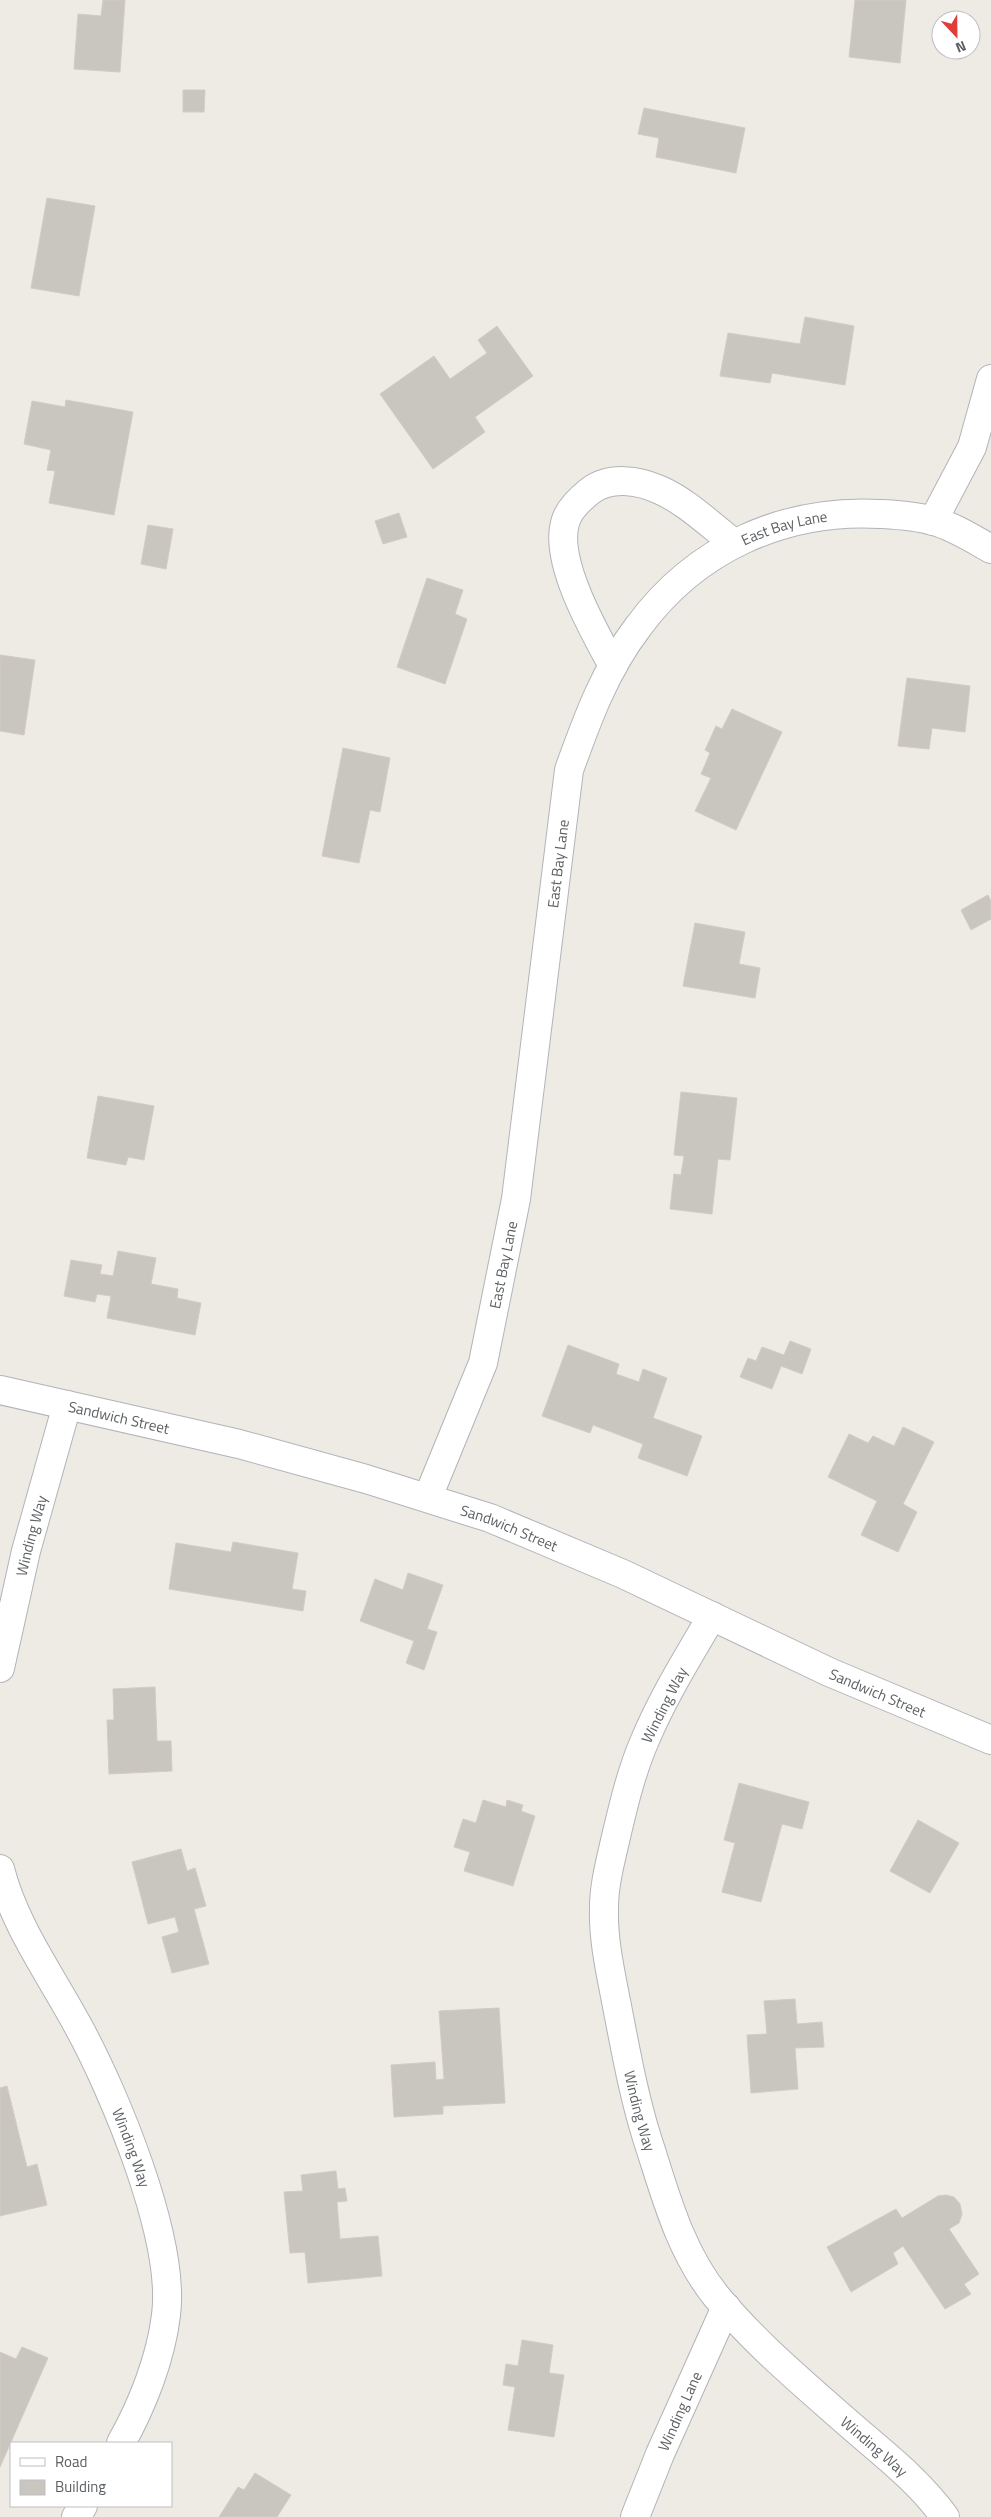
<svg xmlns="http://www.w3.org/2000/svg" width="991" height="2517" font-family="'Titillium Web',sans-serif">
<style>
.building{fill:#c9c6c0;stroke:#d2ccc2}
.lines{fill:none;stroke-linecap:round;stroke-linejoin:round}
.minor-casing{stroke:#b1b4b8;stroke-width:30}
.tertiary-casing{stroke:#b1b4b8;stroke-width:30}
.minor{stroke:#fff;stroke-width:28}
.tertiary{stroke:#fff;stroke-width:28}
.labels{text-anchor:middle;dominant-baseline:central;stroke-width:4;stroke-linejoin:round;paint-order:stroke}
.street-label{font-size:15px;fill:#5c6063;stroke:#fff}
</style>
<rect width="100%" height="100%" fill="#edebe4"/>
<!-- building -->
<g class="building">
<path d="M103,0H125L120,72L74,69L78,14L101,16Z"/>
<path d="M855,0H906L900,63L849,57Z"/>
<path d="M183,90H205L204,112H183Z"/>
<path d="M644,108L745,128L736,173L656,157L659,138L638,134Z"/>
<path d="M47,198L95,206L79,296L31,288Z"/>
<path d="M805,317L854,326L845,385L772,373L770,383L720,376L728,333L800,344Z"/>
<path d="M497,326L533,376L475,417L485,432L433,469L380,394L434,356L450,379L487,353L478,340Z"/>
<path d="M66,400L133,412L114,515L49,503L55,471L47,470L51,450L24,444L32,401L65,407Z"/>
<path d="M399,513L407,537L383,544L375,521Z"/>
<path d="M148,525L173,529L166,569L141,564Z"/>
<path d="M427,578L463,590L455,614L467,619L445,684L397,667Z"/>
<path d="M0,655L35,660L24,735L0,731Z"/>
<path d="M907,678L970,686L965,732L932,728L929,749L898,746Z"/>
<path d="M732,709L782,732L736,830L695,811L711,778L701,774L710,753L705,750L716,726L722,729Z"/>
<path d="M343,748L390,758L380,812L370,810L359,863L322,856Z"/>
<path d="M988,895L991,901V919L971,930L961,910Z"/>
<path d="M695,923L745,932L739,964L760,968L755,998L683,986Z"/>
<path d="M681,1092L737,1098L730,1160L718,1159L712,1214L670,1209L674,1174L681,1175L684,1156L674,1155Z"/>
<path d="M98,1096L154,1106L144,1160L128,1157L126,1165L87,1158Z"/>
<path d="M118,1251L156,1258L151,1284L178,1289L177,1298L201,1303L195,1335L107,1318L111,1296L97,1294L95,1302L64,1296L71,1260L102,1265L100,1274L113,1276Z"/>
<path d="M790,1341L811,1349L802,1374L781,1366L772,1389L740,1377L748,1358L756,1361L762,1347L784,1355Z"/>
<path d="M568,1345L619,1364L616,1374L639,1382L643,1369L667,1378L653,1418L702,1436L687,1476L638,1458L643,1444L593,1425L590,1433L542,1416Z"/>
<path d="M903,1427L934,1442L903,1504L917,1512L898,1552L861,1535L877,1501L828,1477L849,1434L868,1443L873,1436L894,1446Z"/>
<path d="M233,1542L298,1553L292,1589L306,1591L303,1611L169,1589L176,1543L231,1552Z"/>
<path d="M408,1573L443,1585L427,1629L437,1632L424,1670L406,1663L414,1641L360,1621L375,1579L403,1590Z"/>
<path d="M155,1687L157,1741H171L172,1771L109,1774L107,1720H114L113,1689Z"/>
<path d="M739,1783L809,1802L802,1829L782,1824L761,1902L722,1892L735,1843L724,1840Z"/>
<path d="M483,1800L506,1807L507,1800L523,1805L521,1811L535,1816L513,1886L464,1871L470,1852L454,1847L463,1819L476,1823Z"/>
<path d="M918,1820L959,1843L930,1893L890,1871Z"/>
<path d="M181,1849L187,1871L195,1868L206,1906L194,1909L209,1964L172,1973L162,1937L179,1932L175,1917L148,1924L132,1862Z"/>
<path d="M795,1999L797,2024L822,2022L824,2047L795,2048L798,2089L751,2093L747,2035L767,2034L764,2001Z"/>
<path d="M499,2008L505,2103L443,2106V2114L394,2117L391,2065L435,2062L436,2080L444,2079L439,2011Z"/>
<path d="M7,2086L27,2167L37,2164L47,2205L0,2216V2088Z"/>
<path d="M336,2171L338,2189L345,2188L347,2201L337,2202L340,2239L378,2236L382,2276L308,2283L305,2252L290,2253L284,2192L303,2191L301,2175Z"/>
<path d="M946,2195L954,2197L960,2204L962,2214L959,2223L949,2229L979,2274L964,2284L971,2294L945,2309L903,2246L893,2253L898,2264L851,2292L827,2247L896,2209L902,2218L938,2196Z"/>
<path d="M522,2340L553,2345L549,2373L564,2375L554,2437L508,2430L515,2387L503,2385L506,2364L518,2366Z"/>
<path d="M22,2347L48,2358L0,2467V2352L16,2359Z"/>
<path d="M255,2473L291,2495L277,2517H219L238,2487L244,2490Z"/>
</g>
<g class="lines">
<!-- minor casing -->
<g class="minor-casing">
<g id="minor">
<path d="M933,521L972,447L991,379"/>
<path d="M613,666C595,633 554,562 565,523C568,510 580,499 590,491C610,476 638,480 660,490C687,502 710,525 734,543"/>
<path id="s1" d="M428,1497L483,1363L516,1199L569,770C587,720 605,670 638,627C695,549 784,508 881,514C898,515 917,516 933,521C953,526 973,539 991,549"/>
<path id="s2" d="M712,1616C688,1657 663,1697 645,1740C631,1772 623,1807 615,1841C610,1863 604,1885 604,1908C603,1939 610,1970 616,2001C625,2047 633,2093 647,2138C665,2193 679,2250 716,2296C752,2340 797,2378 840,2416C877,2449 916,2477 945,2517"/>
<path id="s3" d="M0,1668L26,1551L67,1405"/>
<path id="s4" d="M0,1869C14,1925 50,1974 77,2024C114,2091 176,2239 166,2315C161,2358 142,2406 121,2443"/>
<path d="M76,2517L83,2506"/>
<path id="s5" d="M635,2517L660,2454L726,2307"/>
</g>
</g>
<!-- tertiary casing -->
<g class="tertiary-casing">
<g id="tertiary">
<path id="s6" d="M0,1390L239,1444L366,1479L490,1518L623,1574L829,1672L991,1740"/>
</g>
</g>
<!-- minor -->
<use href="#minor" class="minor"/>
<!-- tertiary -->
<use href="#tertiary" class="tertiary"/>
</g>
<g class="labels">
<!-- street labels -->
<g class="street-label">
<text stroke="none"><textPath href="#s1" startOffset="1085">East Bay Lane</textPath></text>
<text stroke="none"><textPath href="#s1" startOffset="650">East Bay Lane</textPath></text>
<text stroke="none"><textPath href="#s1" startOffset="245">East Bay Lane</textPath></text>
<text stroke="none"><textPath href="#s6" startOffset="122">Sandwich Street</textPath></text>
<text stroke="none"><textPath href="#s6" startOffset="528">Sandwich Street</textPath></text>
<text stroke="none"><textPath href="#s3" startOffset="136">Winding Way</textPath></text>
<text stroke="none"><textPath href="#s6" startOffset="932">Sandwich Street</textPath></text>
<text transform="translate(664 1705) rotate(-63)">Winding Way</text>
<text stroke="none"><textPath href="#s2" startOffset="521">Winding Way</textPath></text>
<text stroke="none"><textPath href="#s4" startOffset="309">Winding Way</textPath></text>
<text stroke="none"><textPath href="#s5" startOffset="115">Winding Lane</textPath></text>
<text stroke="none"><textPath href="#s2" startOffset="941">Winding Way</textPath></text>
</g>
</g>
<!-- legend -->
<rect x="10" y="2442" width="162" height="65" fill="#ffffff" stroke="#bebfc1"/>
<rect x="20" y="2458" width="25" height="8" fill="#ffffff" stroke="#bebfc1"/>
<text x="55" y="2467" font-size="15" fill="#5c6063">Road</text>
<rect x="20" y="2480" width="25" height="15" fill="#c9c6c0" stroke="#bebfc1"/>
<text x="55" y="2492" font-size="15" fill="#5c6063">Building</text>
<!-- north arrow -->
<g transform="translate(956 35) rotate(158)"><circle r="24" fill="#ffffff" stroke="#bebfc1"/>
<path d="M0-4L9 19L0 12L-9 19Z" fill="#e03c38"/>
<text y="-8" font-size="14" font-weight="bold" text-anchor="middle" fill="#5c6063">N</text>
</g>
</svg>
